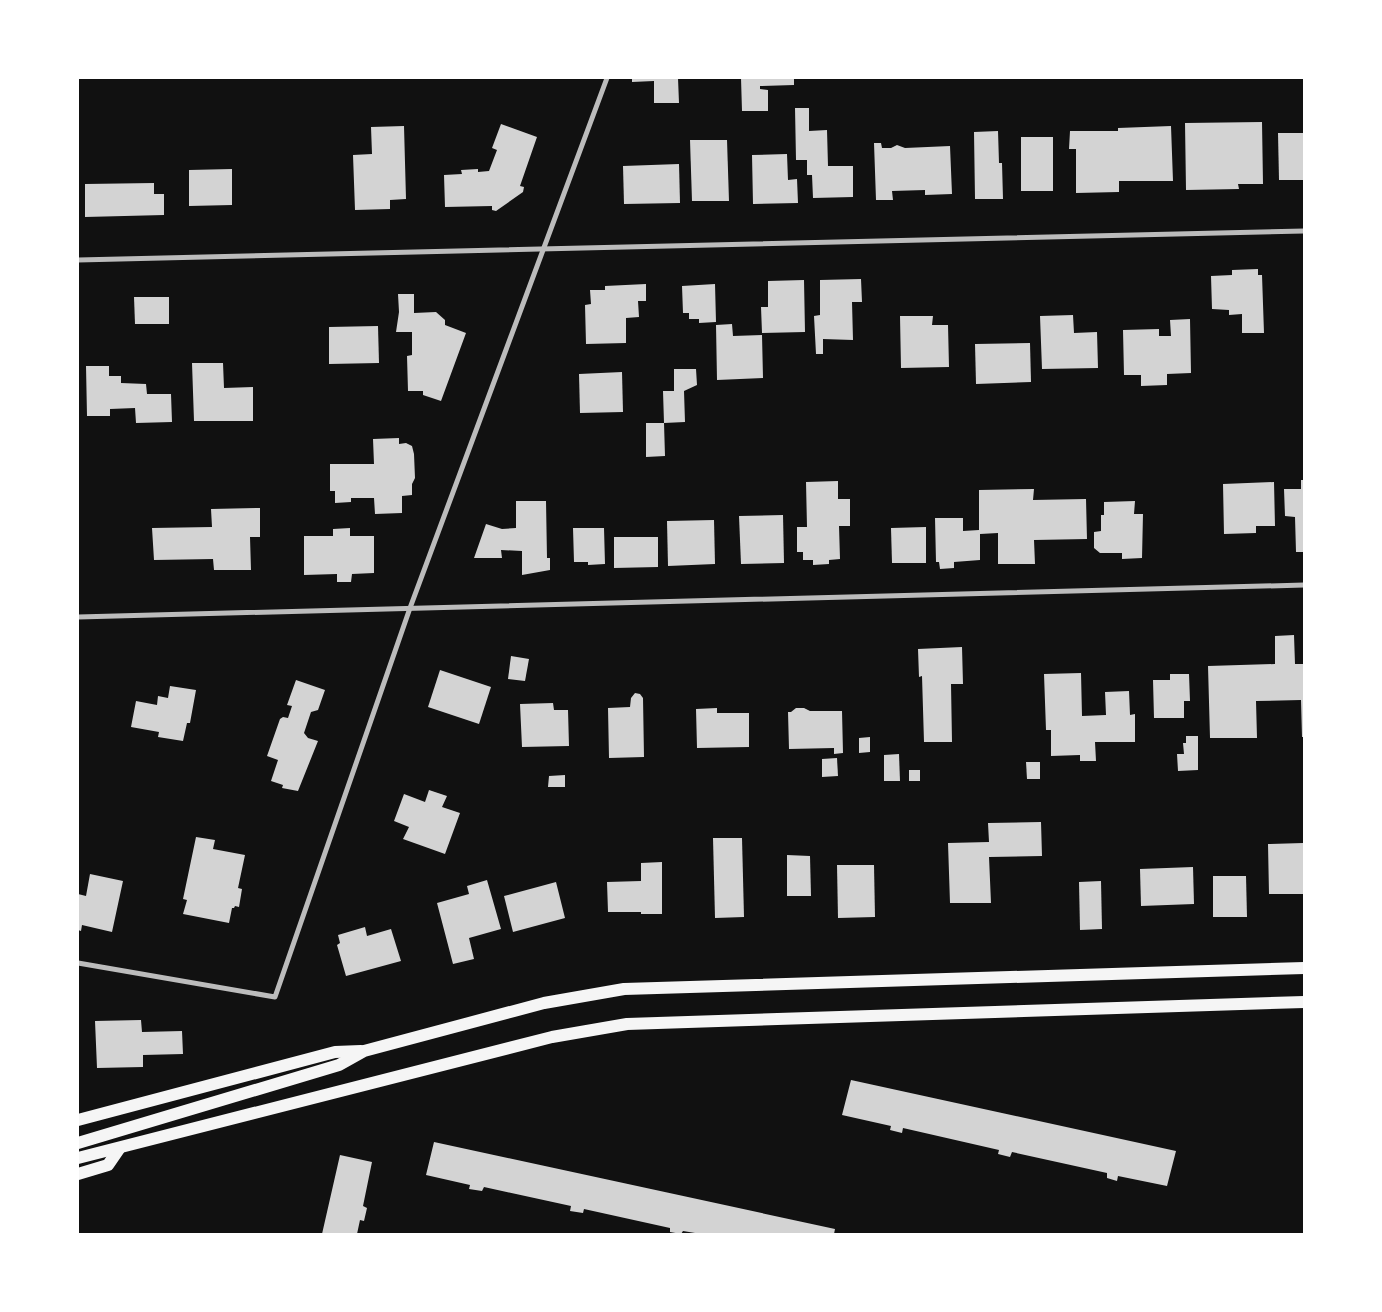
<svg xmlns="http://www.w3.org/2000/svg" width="1382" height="1312" font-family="'Sofia Sans Condensed',sans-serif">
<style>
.building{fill:#d3d3d3}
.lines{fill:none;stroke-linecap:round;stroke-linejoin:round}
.minor{stroke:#bcbcbc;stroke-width:5}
.primary{stroke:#f5f5f5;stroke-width:12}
</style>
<rect width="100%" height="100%" fill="#111"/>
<!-- building -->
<g class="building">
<path d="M632,78H678L679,103H654V81L632,82Z"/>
<path d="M741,78H794V85L760,86V89L768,90V111H742Z"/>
<path d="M795,108H809V131L827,130L828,166H853V197L813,198L812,175H807V160H796Z"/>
<path d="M1262,122L1263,184H1238L1239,189L1186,190L1185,123Z"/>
<path d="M501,124L537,137L520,186L524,187L523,192L496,211L492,210V206L445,207L444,175L462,174L461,170L478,169V172L489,171L497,150L492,148Z"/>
<path d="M404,126L406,199L390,200V209L355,210L353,155L372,154L371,127Z"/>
<path d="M1171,126L1173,181H1119V192L1076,193V149H1069L1070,131H1118V128Z"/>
<path d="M998,131L999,163H1002L1003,199H975L974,132Z"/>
<path d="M1278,133H1304V180H1279Z"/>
<rect x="1021" y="137" width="32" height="54"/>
<path d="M690,140H727L729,201H692Z"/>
<path d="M874,143H881L882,148H891L897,145L905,148L950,146L952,194L925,195V190L892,191L893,200H876Z"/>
<path d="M787,154L788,180L797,179L798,203L753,204L752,155Z"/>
<path d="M679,164L680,203L624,204L623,166Z"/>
<path d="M232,169V205L189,206V170Z"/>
<path d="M154,183V194H164V215L85,217V184Z"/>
<path d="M1258,269V275H1262L1264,333H1242V314L1229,315V310L1212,309L1211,276L1232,275V270Z"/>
<path d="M861,279L862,302H852L853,340L823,339V354H816L814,316L820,315V280Z"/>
<path d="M804,280L805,332L762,333L761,307H768V281Z"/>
<path d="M646,284V301H638L639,317L626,318V343L586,344L585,305L591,304L590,290H605V286Z"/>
<path d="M715,284L716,322L699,323V319H689V313H683L682,286Z"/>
<path d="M398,294H414V313L436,312L445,320V325L466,333L441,401L423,395V391H408L407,356L412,355V332H396L399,312Z"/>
<path d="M134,297H169V324H135Z"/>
<path d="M1073,315L1074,333L1097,332L1098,368L1042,369L1040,316Z"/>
<path d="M900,316H933L932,325H948L949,367L901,368Z"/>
<path d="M1190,319L1191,373L1167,374V385L1141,386V375H1124L1123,330L1159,329V336H1171L1170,320Z"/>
<path d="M732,324L733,336L762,335L763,378L717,380L716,325Z"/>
<path d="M378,326L379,363L329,364V327Z"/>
<path d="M1030,343L1031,382L976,384L975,344Z"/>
<path d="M192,363H223L224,388L253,387V421H194Z"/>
<path d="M86,366H109V376H121V383L146,384L147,394H171L172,422L136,423L135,408L110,409V416H87Z"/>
<path d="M674,369H696L697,385L684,391L685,422L664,423L665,456L646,457V423H664L663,391H674Z"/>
<path d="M622,372L623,412L580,413L579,374Z"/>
<path d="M399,438V444L406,443L412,446L414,454L415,478L412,484V495L402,496V513L375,514L374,498H351V502L335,503V491H330V464H374L373,439Z"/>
<path d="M1301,480H1304V552H1296L1295,517L1285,516L1284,489H1301Z"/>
<path d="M838,481V499H850V526H839L840,559L829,560V564L813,565V560H803V552H797V527H807L806,482Z"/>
<path d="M1274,482L1275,526H1256V533L1224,534L1223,484Z"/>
<path d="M1034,489L1033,500L1086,499L1087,539L1034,540L1035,564H998V533L980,534V560L954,562V568L940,569L939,562H936L935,518H963V531L979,530V490Z"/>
<path d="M516,501H546L547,558H550V570L522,575V551L501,550L502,558H474L486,524L502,529L516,528Z"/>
<path d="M1135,501L1134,514H1143L1142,558L1122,559V553H1100L1094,548V532L1101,531V515H1104V502Z"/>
<path d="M260,508V537H250L251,570H214L213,559L154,560L152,528L212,527L211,509Z"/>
<path d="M783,515L784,563L741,564L739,516Z"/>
<path d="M714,520L715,564L668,566L667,521Z"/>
<path d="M926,527V563H892L891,528Z"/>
<path d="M350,528V536H374V573L352,574L351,582H337V574L304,575V536H333V529Z"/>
<path d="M573,528H604L605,564L588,565V562H574Z"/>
<path d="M614,537H658V567L614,568Z"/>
<path d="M1294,635L1295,664H1304V737H1302L1301,700L1256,701L1257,738H1210L1208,666L1275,664V636Z"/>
<path d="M962,647L963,684H951L952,742H924L922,676L919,677L918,649Z"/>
<path d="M511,656L529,659L525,681L508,679Z"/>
<path d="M440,670L491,687L479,724L428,707Z"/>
<path d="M1081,673L1082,716L1106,715L1105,692L1129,691L1130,715L1135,714V742H1095L1096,761H1080V755L1051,756V730H1046L1044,674Z"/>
<path d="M1170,674H1189L1190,701H1184V718H1154L1153,680H1170Z"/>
<path d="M296,680L325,690L318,710L311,712L304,733L308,738L318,741L298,791L282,788L283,785L271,781L278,760L267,756L280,719L283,717L288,718L292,706L287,705Z"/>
<path d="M170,686L196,690L190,723H187L183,741L158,737L159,732L131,727L136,701L157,705L158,696L168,698Z"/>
<path d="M635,693L640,694L643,698L644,757L609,758L608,708L630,707L631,698Z"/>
<path d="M553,703L554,710H568L569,746L522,747L520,704Z"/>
<path d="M717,708V713H749V747L697,748L696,709Z"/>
<path d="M796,708H804L810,711H842L843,753L834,754V748L789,749L788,712H791Z"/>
<path d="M1186,736H1198V770L1178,771L1177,754H1184L1183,743H1186Z"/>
<path d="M870,737V752L859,753V738Z"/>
<path d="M899,754L900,781H884V755Z"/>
<path d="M837,758L838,776L822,777V759Z"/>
<path d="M1026,762H1040V779H1027Z"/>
<rect x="909" y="770" width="11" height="11"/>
<path d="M565,775V787H548L549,776Z"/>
<path d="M429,790L447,796L442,807L460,813L445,854L403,839L409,827L394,821L404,794L425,802Z"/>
<path d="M1041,822L1042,856L989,857L991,903H950L948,843L989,842L988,823Z"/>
<path d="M196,837L215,840L213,849L245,855L238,888L242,889L239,907L235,906L234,908H232L229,923L183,914L187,900L183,899Z"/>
<path d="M713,838H742L744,917L715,918Z"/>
<path d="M1303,843V848H1304V889L1303,894H1269L1268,844Z"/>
<path d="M787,855L810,856L811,896H787Z"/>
<path d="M662,862V914H641V912H608L607,882L641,881V863Z"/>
<path d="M837,865H874L875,917L838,918Z"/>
<path d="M1193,867L1194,904L1141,906L1140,869Z"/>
<path d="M90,874L123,881L112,932L82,925L81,931L78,930V894L86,896Z"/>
<path d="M1213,876H1246L1247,917H1213Z"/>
<path d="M487,880L501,929L469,938L474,959L453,964L437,903L469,894L467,886Z"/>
<path d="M1101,881L1102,929L1080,930L1079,882Z"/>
<path d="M556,882L565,918L513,932L504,896Z"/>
<path d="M365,927L367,936L391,929L401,961L346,976L337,945L340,943L338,935Z"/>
<path d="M141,1020L142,1032L182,1031L183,1054L143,1055V1067L97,1068L95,1021Z"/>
<path d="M851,1080L1176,1151L1167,1186L1118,1176L1117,1181L1107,1178V1173L1012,1152L1010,1157L998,1154L999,1150L903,1128L902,1133L890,1130L891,1126L842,1115Z"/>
<path d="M434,1142L835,1229L834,1234H701L683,1231L681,1234L670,1232V1228L584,1209L583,1213L570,1211L571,1206L484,1187L482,1191L469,1189L470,1185L426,1175Z"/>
<path d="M340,1155L372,1162L363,1206L367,1208L364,1221L360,1220L357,1234H322Z"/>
</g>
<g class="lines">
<!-- minor -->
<g class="minor">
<path d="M78,260L1304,231"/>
<path d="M78,617L1304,585"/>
<path d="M78,963L275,997L410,608L607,78"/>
</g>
<!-- primary -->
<g class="primary">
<path d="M78,1120L335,1052L361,1051"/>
<path d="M78,1143L339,1065L364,1051L544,1003L624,989L1304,968"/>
<path d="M78,1158L552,1037L627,1024L1304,1002"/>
<path d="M78,1174L108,1165L119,1149"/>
</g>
</g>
<!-- border -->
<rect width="1382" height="1312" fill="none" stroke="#ffffff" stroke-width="158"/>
</svg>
